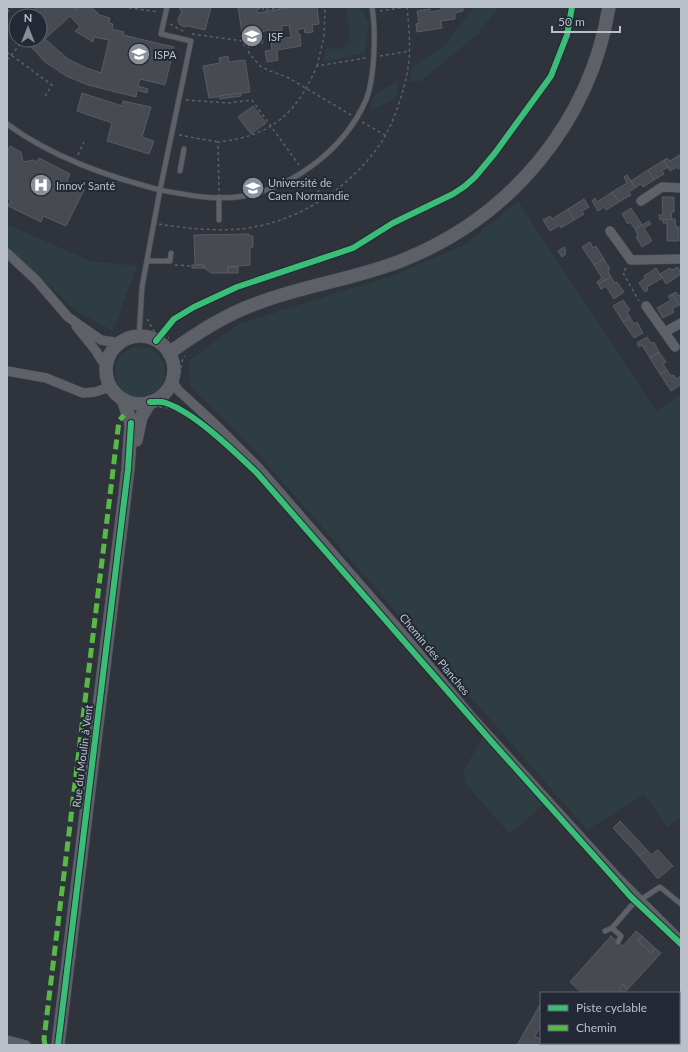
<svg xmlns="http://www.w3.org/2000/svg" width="688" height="1052" font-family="Lato,sans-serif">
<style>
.green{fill:#2d3d41}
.building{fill:#474a51;stroke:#575b62;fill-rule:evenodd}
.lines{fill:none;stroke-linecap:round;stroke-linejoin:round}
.service-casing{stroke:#4c4f55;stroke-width:6}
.minor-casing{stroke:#4c4f55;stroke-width:10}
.secondary-casing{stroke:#4c4f55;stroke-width:14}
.path{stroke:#5c6166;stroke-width:1.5;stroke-dasharray:3 3;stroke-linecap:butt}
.service{stroke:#5e6268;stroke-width:4.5}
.minor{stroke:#5e6268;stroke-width:9}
.secondary{stroke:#5d6067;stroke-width:13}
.quiet{stroke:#58b947;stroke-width:5;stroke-dasharray:10 5;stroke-linecap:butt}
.cycleway-casing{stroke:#222935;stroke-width:8}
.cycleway{stroke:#3abd76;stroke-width:6}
.labels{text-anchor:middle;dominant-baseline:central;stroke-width:4;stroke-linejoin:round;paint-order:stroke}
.poi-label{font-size:11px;fill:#bac0ca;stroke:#222935;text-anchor:start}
.street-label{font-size:11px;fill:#bac0ca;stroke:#222935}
</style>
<rect width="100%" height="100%" fill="#2f333b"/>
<!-- green -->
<g class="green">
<path d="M346,7H360L369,22L365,53L322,62L326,48L340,49L350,42Z"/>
<path d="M474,7H498L478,34L421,81L410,82L412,67L444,46Z"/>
<path d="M399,81L396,98L371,111L372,98L385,88Z"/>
<path d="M518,201L657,412L681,393V820L679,819L667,827L644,794L587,830L260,456L191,387L188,361L239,324L394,275L466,244Z"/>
<path d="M7,224L91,261L137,266L113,331L79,313L7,248Z"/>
<circle cx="140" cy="372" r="25"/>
<path d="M484,736L543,805L510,834L466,784L463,771Z"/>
</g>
<!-- building -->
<g class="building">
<path d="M37,7H77L75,10L79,7H91L100,15L110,18L109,23L113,24L112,29L124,32L123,35L174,47L165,85L140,79L138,86L148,89L147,93L137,90L136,97L88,85L66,76L45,62L25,40H40V16H27ZM70,16L80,27L75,31L93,42L94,37L109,40L101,73L84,67L68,59L45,39Z"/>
<path d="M187,7H211L205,30L188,26L184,27L179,24L178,19L182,11L180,10V8Z"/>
<path d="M238,7H260V9H257L258,13L292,7H320L317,8L319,24L312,25L313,32L305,33L304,28L297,30L298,34H300L301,46L277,50L278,60L267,62L265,51L272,50L269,30L261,32L263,43L244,46ZM289,25L291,37L276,40L274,31L282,30V26Z"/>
<path d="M442,7H463V11L455,13V19L441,21L442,28L417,32L416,24L419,23L417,11L430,9V12L441,10Z"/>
<path d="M228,56L229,62L245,60L250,92L209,98L203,66L220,63L219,58Z"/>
<path d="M82,93L122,106L123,101L151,107L142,137L154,141L149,154L107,141L112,123L77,111Z"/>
<path d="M240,93L241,96L220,99L219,96Z"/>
<path d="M253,106L266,123L251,134L238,117Z"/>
<path d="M10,146L21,152L23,162L33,160L37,162L39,158L70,174L67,181L84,190L66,226L43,216L41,222L8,206L11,200L7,198V152Z"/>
<path d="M681,154V167L678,169L677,167L670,171L664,160L667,158L670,161Z"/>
<path d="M664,160L668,167L662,171L664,174L654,180L648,170Z"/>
<path d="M648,170L654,180L643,187L641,184L635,188L631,181Z"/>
<path d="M627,175L635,188L629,192L631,195L619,202L612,192L627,183L624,177Z"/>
<path d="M612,192L619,202L606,210L604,207L598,211L592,201L595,198L597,202Z"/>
<path d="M662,197H674V212H671L672,219L660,220L659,215H663Z"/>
<path d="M584,199L589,207L582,211L584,214L574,220L568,209Z"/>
<path d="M631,208L642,225L635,229L630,222L628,224L622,214Z"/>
<path d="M568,209L574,220L561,228L560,225L550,231L543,220L550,216L552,219Z"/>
<path d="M675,219L676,227H679V241H667V223H663V220Z"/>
<path d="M649,221L651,224L644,228L652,241L642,247L636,237L638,235L635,229Z"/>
<path d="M249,234V236H253V247L250,248V265L228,267V273H211L204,268V265H195L194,235Z"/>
<path d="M590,242L593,248L596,246L604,259L594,265L582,247Z"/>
<path d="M564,247L566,251L564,252L566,254L562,257L558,251Z"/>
<path d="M604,259L610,269L608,271L611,277L598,284L597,282L602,278L594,265Z"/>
<rect x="192" y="265" width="12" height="3"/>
<rect x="228" y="267" width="10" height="6"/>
<path d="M678,267L681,274L666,284L660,274L670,268L672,270Z"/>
<path d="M656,268L662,278L647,287L648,290L645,292L639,283L645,278L644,276Z"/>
<path d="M611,277L615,283L617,282L624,292L614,299L606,286L601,289L598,284Z"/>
<path d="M676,292L678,296L681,294V303L679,305L672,294Z"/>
<path d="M672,294L679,305L672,309L674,312L663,318L657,308L671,300L668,296Z"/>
<path d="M623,300L630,310L627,312L630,317L623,322L613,306Z"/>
<path d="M630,317L634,324L637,322L643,333L634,338L623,322Z"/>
<path d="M647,337L651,343L654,342L659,352L650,358L642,345L639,347L637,343Z"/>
<path d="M659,352L666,362L663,364L667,370L660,374L650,358Z"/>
<path d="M667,370L671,376L674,375L676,379L681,376V373V383L680,385L671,391L660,374Z"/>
<path d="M620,821L647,850L639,856L613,828Z"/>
<path d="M647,850L651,855L658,850L673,866L659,878H657L639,856Z"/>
<path d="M636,931L642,936L638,941L651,953L655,948L661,953L628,989L623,984L619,989L623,993H582L570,982L611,936L623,946Z"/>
<path d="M642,936L655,948L651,953L638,941Z"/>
<path d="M623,984L628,989L624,993L619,989Z"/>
<path d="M541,1003V1026L535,1036L541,1040V1043L549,1045H531L527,1043L526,1045H517Z"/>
<path d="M585,1043H611L609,1045H588Z"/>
</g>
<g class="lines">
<!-- service casing -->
<g class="service-casing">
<g id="service">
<path d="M167,7L161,34L191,41L160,190C187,195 217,201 244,196C296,186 345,148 366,100C375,77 376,31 372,7"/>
<path d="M7,124C52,157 106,176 160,190L142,287L139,336"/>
<path d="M180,171L184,149"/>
<path d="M219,197V220"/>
<path d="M147,261H170L171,253"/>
<path d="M612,928L621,936L618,942"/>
<path d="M605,931L612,928L631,906L660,887L681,904"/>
<path d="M679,1006L681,1003"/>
<path d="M679,1028L681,1025"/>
<path d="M650,1045V1043"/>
<path d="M665,1045L667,1043"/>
</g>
</g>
<!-- minor casing -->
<g class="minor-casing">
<g id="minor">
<path d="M641,201L662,187L681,188"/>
<path d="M610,231L631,260L681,259"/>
<path d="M7,253L36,280L68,317L101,340L120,343"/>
<path d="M646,306L675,347"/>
<path d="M76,326L96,351L106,367"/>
<path d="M665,332L681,323"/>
<path d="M7,371L46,378L83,393L95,392L110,387"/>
<path d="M172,380L178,390L214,423L257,466L403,634L471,716L618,878L681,941"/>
<path d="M7,1040L26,1045"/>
</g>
</g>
<!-- secondary casing -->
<g class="secondary-casing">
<g id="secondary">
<circle cx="140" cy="370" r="34"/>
<path d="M169,353C197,333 226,314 258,303C305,285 356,279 403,260C511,217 590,122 609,7"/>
<path d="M136,440L141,417L150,402"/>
<path d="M58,1045L128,469L131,423L123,399"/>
</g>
</g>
<!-- path -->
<g class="path">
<path d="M123,7L159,12"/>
<path d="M263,7V10L285,7"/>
<path d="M380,11L406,7"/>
<path d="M7,12L13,7"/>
<path d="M170,24L185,32"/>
<path d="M192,34L243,41"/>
<path d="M248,45L249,53L260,66L270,71L287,77L351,115"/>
<path d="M7,52L52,85L44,98"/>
<path d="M380,56L409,51"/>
<path d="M7,60L23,41"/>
<path d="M317,66L324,37L325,7"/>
<path d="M186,100L229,103L252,100L299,165"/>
<path d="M362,122L385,135"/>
<path d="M179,135L218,142"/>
<path d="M78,155L84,142"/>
<path d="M307,176L324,199"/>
<path d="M219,191L218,142C271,136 296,115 317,66L366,58"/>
<path d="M159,224C189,229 230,233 259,226C306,216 350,186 378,147C393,127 404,92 408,68C411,48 409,27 407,7"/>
<path d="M175,265L192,266"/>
<path d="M626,268L623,273L639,301"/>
<path d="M147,319L155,333L169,338"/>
<path d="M180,374L183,358L185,356"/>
<path d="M159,407L171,408L181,414"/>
</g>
<!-- service -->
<use href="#service" class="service"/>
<!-- minor -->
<use href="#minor" class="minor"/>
<!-- secondary -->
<use href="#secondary" class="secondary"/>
<!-- quiet -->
<path class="quiet" d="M45,1045L44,1039L119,421L124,415"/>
<!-- cycleway casing -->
<g class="cycleway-casing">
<g id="cycleway">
<path d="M156,341L174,319L194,307L237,287L353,248L393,223L453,194L465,186L475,177L495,153L551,76L567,35L572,7"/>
<path d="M150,402C155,402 161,401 166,403C195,413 234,451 257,473L492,742L631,897L681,944"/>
<path d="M58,1045L128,469L131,423"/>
</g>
</g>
<!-- cycleway -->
<use href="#cycleway" class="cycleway"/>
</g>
<!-- icons -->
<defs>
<g id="university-disc" transform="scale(1.15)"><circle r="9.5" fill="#898f98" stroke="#222935"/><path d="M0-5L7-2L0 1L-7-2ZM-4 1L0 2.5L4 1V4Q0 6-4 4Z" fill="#fff"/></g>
<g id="hospital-disc" transform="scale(1.15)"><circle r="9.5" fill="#898f98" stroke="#222935"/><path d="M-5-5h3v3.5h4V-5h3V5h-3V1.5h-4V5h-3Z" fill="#fff"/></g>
</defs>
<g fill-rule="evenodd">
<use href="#university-disc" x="252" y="36"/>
<use href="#university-disc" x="139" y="54"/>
<use href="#hospital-disc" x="41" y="185"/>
<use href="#university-disc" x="253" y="188"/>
</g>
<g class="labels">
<!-- poi labels -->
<g class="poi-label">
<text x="268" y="36">ISF</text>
<text x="154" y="54">ISPA</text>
<text x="268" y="182">Université de<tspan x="268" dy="13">Caen Normandie</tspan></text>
<text x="56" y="185">Innov' Santé</text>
</g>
<!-- street labels -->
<g class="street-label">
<text transform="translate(435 654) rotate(50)">Chemin des Planches</text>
<text transform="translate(82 756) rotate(-83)">Rue du Moulin à Vent</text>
</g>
</g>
<!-- border -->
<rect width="688" height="1052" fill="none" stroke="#bac0ca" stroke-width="16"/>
<!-- legend -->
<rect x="540" y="992" width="140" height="52" fill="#222935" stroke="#5f6571"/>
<rect x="548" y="1005" width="20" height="6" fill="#3abd76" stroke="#5f6571"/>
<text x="576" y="1012" font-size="12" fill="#bac0ca">Piste cyclable</text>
<rect x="548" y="1025" width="20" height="6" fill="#58b947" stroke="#5f6571"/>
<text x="576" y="1032" font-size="12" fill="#bac0ca">Chemin</text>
<!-- north arrow -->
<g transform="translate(28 28)"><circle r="19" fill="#222935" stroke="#5f6571"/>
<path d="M0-3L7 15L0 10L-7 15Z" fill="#898f98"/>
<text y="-6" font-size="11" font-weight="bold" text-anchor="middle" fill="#bac0ca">N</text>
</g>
<!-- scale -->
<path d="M552 26v6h68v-6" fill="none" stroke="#bac0ca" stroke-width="2"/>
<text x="558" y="26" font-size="12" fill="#bac0ca" stroke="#222935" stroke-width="3" paint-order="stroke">50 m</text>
</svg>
